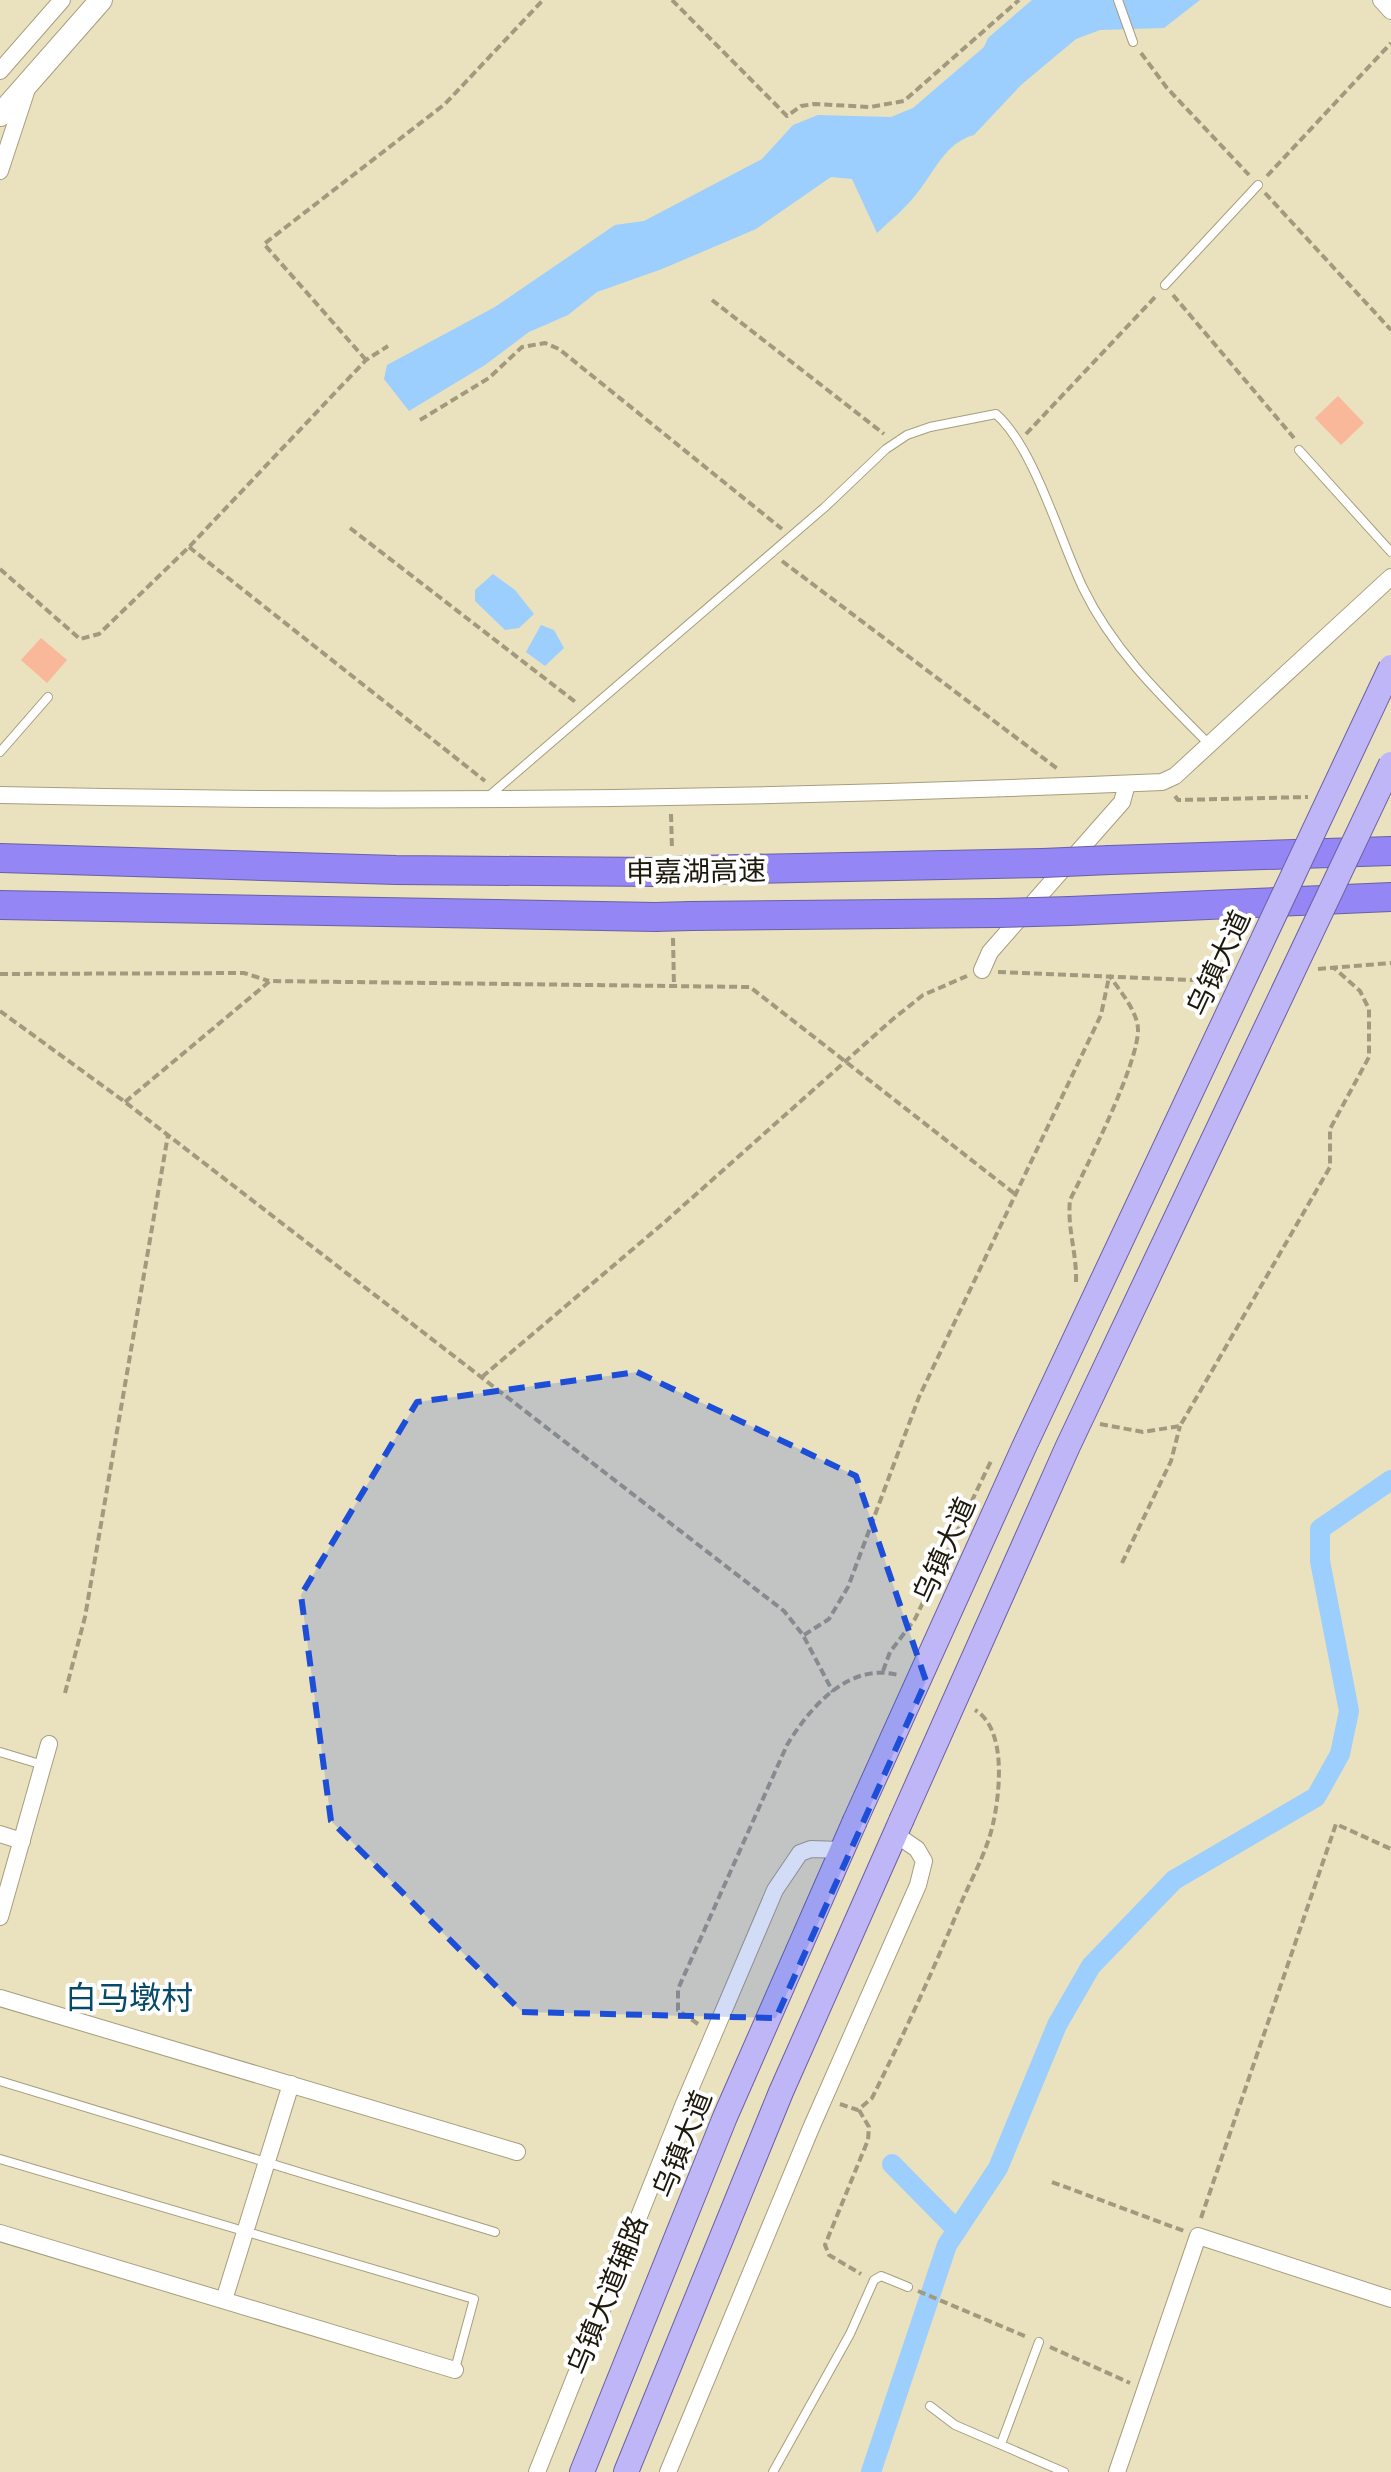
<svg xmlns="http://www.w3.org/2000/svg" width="1391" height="2472" font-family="'Archivo Narrow','Noto Sans SC',sans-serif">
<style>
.water{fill:#9ccefe}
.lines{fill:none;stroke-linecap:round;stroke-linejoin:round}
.canal{stroke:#9ccefe;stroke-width:20}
.building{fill:#f8b899}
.lane-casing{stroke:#a79e7d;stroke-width:10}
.street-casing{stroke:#a79e7d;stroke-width:18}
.secondary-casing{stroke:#a79e7d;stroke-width:24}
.primary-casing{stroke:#6a60a3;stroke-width:26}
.highway-casing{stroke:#6a60a3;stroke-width:30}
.path{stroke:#a19a7f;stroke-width:4;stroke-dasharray:8 4;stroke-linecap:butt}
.lane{stroke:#fff;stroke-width:8}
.street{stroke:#fff;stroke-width:16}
.secondary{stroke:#fff;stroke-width:22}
.primary{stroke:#bfb6f8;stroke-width:24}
.highway{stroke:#9486f4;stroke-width:28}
.primary-bridge-casing{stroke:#6a60a3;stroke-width:26;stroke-linecap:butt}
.highway-bridge-casing{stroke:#6a60a3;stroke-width:30;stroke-linecap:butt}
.primary-bridge{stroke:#bfb6f8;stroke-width:24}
.highway-bridge{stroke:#9486f4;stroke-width:28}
.marked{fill:#1d4ed8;fill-opacity:0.2;stroke:#1d4ed8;stroke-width:6;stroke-dasharray:16 10;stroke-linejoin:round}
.labels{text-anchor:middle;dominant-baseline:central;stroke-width:8;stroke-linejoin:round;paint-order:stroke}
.street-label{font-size:28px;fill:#1c190c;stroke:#fff}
.quarter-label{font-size:32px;fill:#064968;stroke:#fff}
</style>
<rect width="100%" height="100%" fill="#eae1be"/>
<!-- water -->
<g class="water">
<path d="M1032,0H1200L1164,28L1100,30L1076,39L1021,85L974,135C946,142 934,172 918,192C906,208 891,220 877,233L852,179L831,177L756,229L662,269L597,292L568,315L529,332L485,365L409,411L384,379L387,365L495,307L615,225L644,221L762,159L793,125L818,115L891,117L913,108L984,47L988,38Z"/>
<path d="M493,574L515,590L534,614L519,628L505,630L475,601V590Z"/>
<path d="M541,625L554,630L564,648L545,666L526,652Z"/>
</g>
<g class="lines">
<!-- canal -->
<g class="canal">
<path d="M892,2164L957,2230"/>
<path d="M871,2472L947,2245L998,2168L1057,2025L1091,1966L1174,1880L1316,1797L1340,1754L1349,1711L1320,1561V1529L1391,1480"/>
</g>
</g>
<!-- building -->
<g class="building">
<path d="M1338,396L1364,423L1341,445L1315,418Z"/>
<path d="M41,638L67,660L47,683L21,660Z"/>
</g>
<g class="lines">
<!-- lane casing -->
<g class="lane-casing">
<g id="lane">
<path d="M1118,0L1133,42"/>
<path d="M1165,285L1258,185"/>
<path d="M1299,450L1391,552"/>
<path d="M0,752L48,697"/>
<path d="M489,796L825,507L886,449L907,435L930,427L996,414C1035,449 1059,538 1083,588C1113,650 1161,696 1209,744"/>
<path d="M0,1752L43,1765"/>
<path d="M0,2081L495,2232"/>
<path d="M0,2159L474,2299L455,2369"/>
<path d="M930,2406L955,2425L1064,2472"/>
<path d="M1001,2444L1039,2342"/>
<path d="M773,2472L850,2334L874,2280L881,2276L908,2287"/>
</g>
</g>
<!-- street casing -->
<g class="street-casing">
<g id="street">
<path d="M1381,0L1391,11"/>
<path d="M0,71L62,0"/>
<path d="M0,171L27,89"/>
<path d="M0,795C388,804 775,799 1162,782L1175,776L1391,577"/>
<path d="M982,970L990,952L1122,802L1127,784"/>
<path d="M0,1834L22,1841"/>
<path d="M0,1917L49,1744"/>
<path d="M0,1998L517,2152"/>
<path d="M0,2233L455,2370"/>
<path d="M224,2300L291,2084"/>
<path d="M537,2472L683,2106L775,1890L800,1853L811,1849L841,1850"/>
<path d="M668,2472L811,2128L918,1885L924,1861L917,1849L895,1834"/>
<path d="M1117,2472L1198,2236L1391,2299"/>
</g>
</g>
<!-- secondary casing -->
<g class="secondary-casing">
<path id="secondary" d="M0,115L101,0"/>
</g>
<!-- primary casing -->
<g class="primary-casing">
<g id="primary">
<path d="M582,2472L725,2117L854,1823"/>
<path d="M626,2472L781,2092L901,1821"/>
</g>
</g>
<!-- highway casing -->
<g class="highway-casing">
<g id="highway">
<path d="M0,858L396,870L656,872"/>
<path d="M1110,860L1391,851"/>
<path d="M694,870L1043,863"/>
<path d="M0,905L655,917"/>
<path d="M1070,911L1391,897"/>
<path d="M691,916L997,913"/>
</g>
</g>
<!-- path -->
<g class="path">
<path d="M672,0L787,116L801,106L814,104L870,107L904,101L1019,0"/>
<path d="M1141,53L1167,88L1249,175"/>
<path d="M1267,176L1391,43"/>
<path d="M1265,193L1391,330"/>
<path d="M1173,295L1294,438"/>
<path d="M712,300L884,434"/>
<path d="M366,360L264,244L445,104L543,0"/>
<path d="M420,420L489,378L522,347L545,343L559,349L782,529"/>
<path d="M1026,434L1157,295"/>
<path d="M350,528L578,704"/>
<path d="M189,547L485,781"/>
<path d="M782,561L1059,770"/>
<path d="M0,569L80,639L99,634L189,547L366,360L388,346"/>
<path d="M1175,796L1178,800L1308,797"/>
<path d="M671,814L672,849"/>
<path d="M673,938L674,987"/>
<path d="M1318,969L1391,963"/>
<path d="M998,972L1191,980L1221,977"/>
<path d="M0,974L244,973L269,981"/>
<path d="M0,1011L125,1102L784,1611L803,1635L833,1692"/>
<path d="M125,1102L270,981L750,987L1015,1194"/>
<path d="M1076,1282C1077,1253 1067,1229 1070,1200C1087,1166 1139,1062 1138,1029C1137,1010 1119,990 1109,975"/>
<path d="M482,1377L666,1221L893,1019L923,995L967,976"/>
<path d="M1100,1424L1143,1432L1180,1426L1330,1167V1129L1369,1057V1009L1360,991L1333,967"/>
<path d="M1122,1563L1171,1461L1180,1426"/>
<path d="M804,1635L829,1619L848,1587L919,1397L1101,1015L1109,977"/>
<path d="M883,1671L890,1652L915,1619L992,1459"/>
<path d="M65,1693L85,1617L168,1135"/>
<path d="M698,2024L678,2010V1989L787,1745C810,1707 849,1662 898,1675"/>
<path d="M840,2104L858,2110L872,2098C904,2034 934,1969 961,1903C972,1878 987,1851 993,1824C1000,1792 1007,1729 975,1710"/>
<path d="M859,2110L869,2127L868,2140L825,2245L829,2255L861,2274"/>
<path d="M1052,2182L1184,2231"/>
<path d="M1201,2218L1336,1824L1391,1849"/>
<path d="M918,2291L1027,2337"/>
<path d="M1050,2347L1130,2383"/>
</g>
<!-- lane -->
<use href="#lane" class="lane"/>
<!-- street -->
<use href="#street" class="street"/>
<!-- secondary -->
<use href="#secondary" class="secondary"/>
<!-- primary -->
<use href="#primary" class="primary"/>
<!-- highway -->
<use href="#highway" class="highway"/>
<!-- primary-bridge casing -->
<g class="primary-bridge-casing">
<g id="primary-bridge">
<path d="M901,1821L1068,1446L1391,764"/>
<path d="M854,1823L1024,1447L1391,667"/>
</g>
</g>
<!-- highway-bridge casing -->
<g class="highway-bridge-casing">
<g id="highway-bridge">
<path d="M1043,863L1110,860"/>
<path d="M656,872L694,870"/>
<path d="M997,913L1070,911"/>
<path d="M655,917L691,916"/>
</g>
</g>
<!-- primary-bridge -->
<use href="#primary-bridge" class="primary-bridge"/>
<!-- highway-bridge -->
<use href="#highway-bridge" class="highway-bridge"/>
</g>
<!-- marked area -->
<path class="marked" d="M637,1372L856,1476L926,1681L776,2018L522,2012L331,1821L301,1595L417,1402Z"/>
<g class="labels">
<!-- street labels -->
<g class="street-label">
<text transform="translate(696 871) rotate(-1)">申嘉湖高速</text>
<text transform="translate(1218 963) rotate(-65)">乌镇大道</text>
<text transform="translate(944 1550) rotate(-66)">乌镇大道</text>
<text transform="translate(682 2144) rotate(-68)">乌镇大道</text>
<text transform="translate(607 2295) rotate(-68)">乌镇大道辅路</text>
</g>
<!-- quarter labels -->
<g class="quarter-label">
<text x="129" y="1997">白马墩村</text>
</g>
</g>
</svg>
